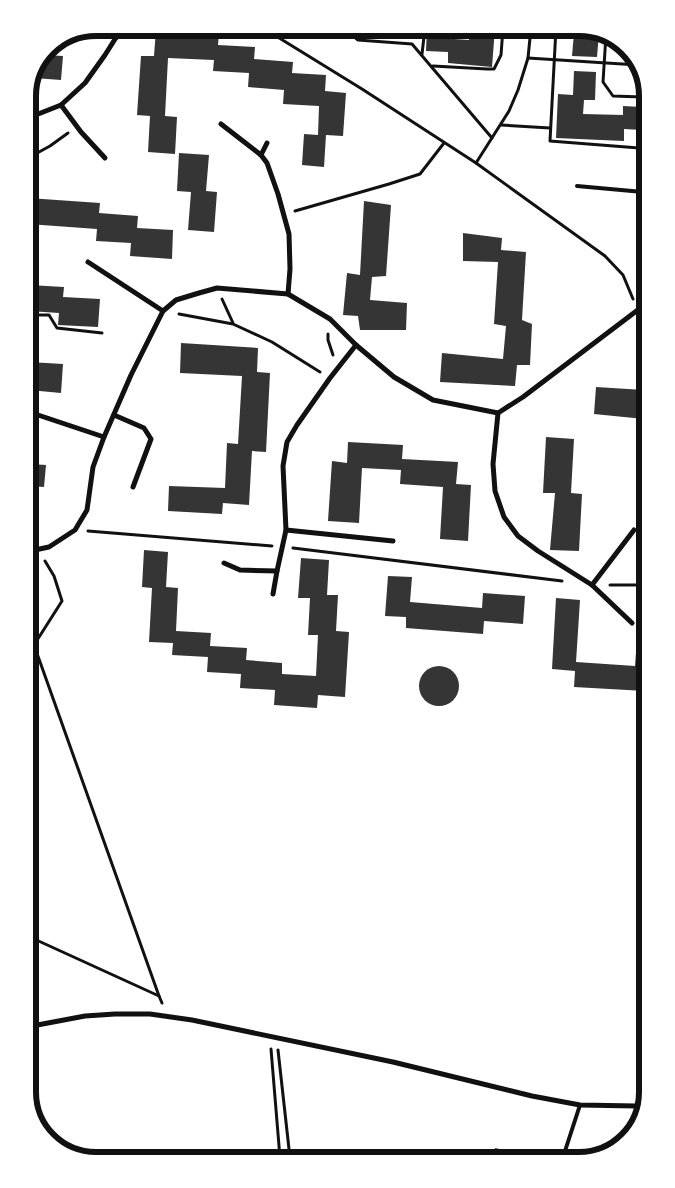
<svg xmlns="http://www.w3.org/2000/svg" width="675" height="1188" font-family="'IBM Plex Sans',sans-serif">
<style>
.building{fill:#353535}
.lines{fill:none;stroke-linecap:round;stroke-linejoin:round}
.path{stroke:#111;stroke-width:3}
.service{stroke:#111;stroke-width:4}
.minor{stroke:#111;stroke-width:5}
.rim{fill:none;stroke:#111;stroke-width:6}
</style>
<rect width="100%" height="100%" fill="#fff"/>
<!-- building -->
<g class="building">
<path d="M351,28H419V38L351,33Z"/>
<path d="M427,28L455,29L454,39L469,40L470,28H495L492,67L448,63V52L426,51Z"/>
<path d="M564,28H583L599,33L597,57L572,56L574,33L564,31Z"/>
<path d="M156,29L219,33L218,45L255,47L254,59L293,62L292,73L326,75L325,91L346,93L343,136L326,135L324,167L302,165L304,134L318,135L319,106L283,104L284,90L248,87L249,73L213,71L214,60L168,58L165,116L177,117L175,154L148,152L150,116L137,115L141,56H154Z"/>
<path d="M45,55L63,56L61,80L34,78Z"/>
<path d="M574,71L596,72L595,100H584L583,114L623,115V106L642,107V130L624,129V141L556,138L558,94L573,95Z"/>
<path d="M179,153L209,155L206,191L217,192L214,232L188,230L191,192L177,191Z"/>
<path d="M28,198L100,203L99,213L138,216L137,228L173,230L172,259L130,256L131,243L96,241L97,229L28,224Z"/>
<path d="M364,201L391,205L386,276L372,277L370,300L407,303L406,330H360L358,316L343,315L347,273L360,275Z"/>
<path d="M463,233L502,238L501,250L526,252L522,320L532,324L530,365H517L515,386L440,382L442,353L503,359L506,326L494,324L498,262L463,261Z"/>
<path d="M29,285L64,287L63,297L100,299L98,327L58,325L59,313L29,311Z"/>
<path d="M181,343L258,348L257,372L270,373L266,452L252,451L249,505L223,503L222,514L168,511L169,486L225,488L227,443L238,444L242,376L180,373Z"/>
<path d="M29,362L63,364L61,393L29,390Z"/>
<path d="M596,387L644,390V419L594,414Z"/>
<path d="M546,437L574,439L571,493L582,494L579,551L550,550L555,493H543Z"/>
<path d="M348,442L403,445L402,459L458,462L456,484L471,485L468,541L440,539L443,487L400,484L401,470L362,468L359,523L328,521L332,461L347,463Z"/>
<path d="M30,464L46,465L44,487L30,486Z"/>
<path d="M144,550L168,552L166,587L178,588L176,631L211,633L210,646L247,648L246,660L282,663V674L316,676L318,635H308L310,598H298L301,558L329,560L327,595H338L336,631L349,632L345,697L318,695L317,708L274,705L275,690L240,688L241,674L207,672L208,657L172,655L173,643L149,642L152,588L142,587Z"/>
<path d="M388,576L412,577L410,602L482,608L483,593L525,596L523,624L484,621L483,634L406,628V617L385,616Z"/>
<path d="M556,598L580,600L576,662L635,666L638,626H645V691L574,687L575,671L552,669Z"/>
<circle cx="439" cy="686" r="20"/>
<path d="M495,1148L528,1155V1156H493Z"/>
</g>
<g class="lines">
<!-- path -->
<g class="path">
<path d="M263,28L362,89L476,163L605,256L623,275L633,299"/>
<path d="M346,28L345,29L358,40L412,44L492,138"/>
<path d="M556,28L550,141L639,148H643"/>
<path d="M606,35L603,82L613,96L642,97"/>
<path d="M422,54L425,28"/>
<path d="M528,58L638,65"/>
<path d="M433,66L487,69H494L501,55L503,28"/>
<path d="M501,125L550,128"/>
<path d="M28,158L50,146L68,133"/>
<path d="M476,163L509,111L518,90L528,58L531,28"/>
<path d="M295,211L389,184L420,174L444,143"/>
<path d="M222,299L233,323"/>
<path d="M179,314L233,324L272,342L320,372"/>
<path d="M29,315H49L57,328L102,333"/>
<path d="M328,334V340L333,355"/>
<path d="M88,531L272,546"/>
<path d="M293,548L562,581"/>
<path d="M45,561L54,576L62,601L34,645L159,996"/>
<path d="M610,585H645"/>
<path d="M32,938L159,996L162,1003"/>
<path d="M271,1049L280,1158"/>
<path d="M278,1050L290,1158"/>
</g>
<!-- service -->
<g class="service">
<path d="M577,186L643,192"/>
<path d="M565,1151L580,1105"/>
</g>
<!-- minor -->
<g class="minor">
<path d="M110,28L117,37"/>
<path d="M61,105L81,132L105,158"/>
<path d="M28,118L61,105L85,83L105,55L122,28"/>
<path d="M221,124L261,155L267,163L278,194L289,234L290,269L288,294"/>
<path d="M261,155L267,143"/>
<path d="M88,262L163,311"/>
<path d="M498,413L493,464L495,491L504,517L518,536L538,551L592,585L632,623"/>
<path d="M38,415L104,437"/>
<path d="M114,415L144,428L151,439L133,487"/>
<path d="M286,530L393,541"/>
<path d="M30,551L49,547L75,530L87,510L93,467L104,437L131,375L163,311L176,300L199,293L217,288L288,294L330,319L356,345L394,377L433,400L498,413L523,397L643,306"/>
<path d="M224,563L240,570L277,571"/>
<path d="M592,585L634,530"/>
<path d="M273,594L277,571L286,530L283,466L287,442L297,425L330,378L356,345"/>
<path d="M32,1026L85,1016L115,1014H150L192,1020L393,1062L532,1096L580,1105L636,1106L644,1104"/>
</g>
</g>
<!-- crop -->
<path d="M0 0H675V1188H0ZM96 36H579A60 60 0 0 1 639 96V1092A60 60 0 0 1 579 1152H96A60 60 0 0 1 36 1092V96A60 60 0 0 1 96 36Z" fill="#fff" fill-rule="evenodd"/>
<path class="rim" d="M96 36H579A60 60 0 0 1 639 96V1092A60 60 0 0 1 579 1152H96A60 60 0 0 1 36 1092V96A60 60 0 0 1 96 36Z"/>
</svg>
